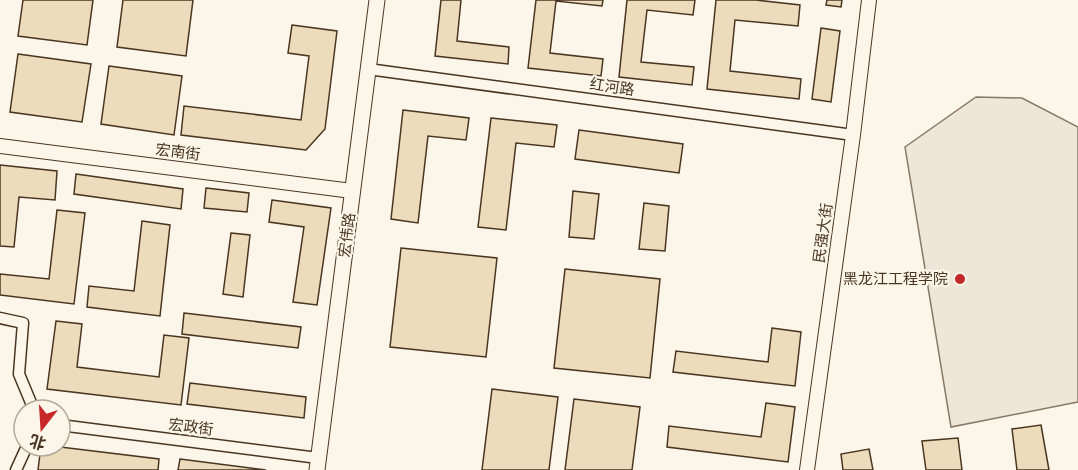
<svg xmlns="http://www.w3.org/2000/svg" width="1078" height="470" font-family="Raleway,'Noto Sans SC',sans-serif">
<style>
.green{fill:#ede6d9;stroke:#887966;stroke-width:1.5}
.building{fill:#ecdcbc;stroke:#4a3520;stroke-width:1.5}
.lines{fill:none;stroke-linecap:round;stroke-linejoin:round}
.minor-casing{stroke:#4a3520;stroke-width:13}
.tertiary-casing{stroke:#4a3520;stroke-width:16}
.secondary-casing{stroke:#4a3520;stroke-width:17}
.minor{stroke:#fbf6e9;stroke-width:10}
.tertiary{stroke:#fbf6e9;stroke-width:14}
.secondary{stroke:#fbf6e9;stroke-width:15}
.poi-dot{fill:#c62828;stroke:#fbf6e9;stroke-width:2}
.labels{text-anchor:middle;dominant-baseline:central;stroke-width:4.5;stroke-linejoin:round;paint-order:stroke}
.street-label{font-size:15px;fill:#4a3520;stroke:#fbf6e9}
.poi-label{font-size:15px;fill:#4a3520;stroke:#fbf6e9;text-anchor:end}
</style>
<rect width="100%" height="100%" fill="#fbf6e9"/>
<!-- green -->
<path class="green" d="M976,97L1022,98L1078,127V402L951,427L905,147Z"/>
<!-- building -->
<g class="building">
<path d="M23,0H93L87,45L18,36Z"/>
<path d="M123,0H193L186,56L117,47Z"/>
<path d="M441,0H461L457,41L509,47L508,64L435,56Z"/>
<path d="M536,0H603L602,6L556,1L550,53L603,59L601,76L528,68Z"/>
<path d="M627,0H695L693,15L647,10L641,62L694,67L692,85L619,77Z"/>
<path d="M716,0H756L800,5L798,26L735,20L730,71L801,79L799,99L707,89Z"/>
<path d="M827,0H842L841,7L826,5Z"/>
<path d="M292,25L337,31L325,129L306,150L181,135L184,106L301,120L309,56L288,53Z"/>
<path d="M821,28L840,31L831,102L812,99Z"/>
<path d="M18,54L91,64L82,122L10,112Z"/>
<path d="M109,66L182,76L174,135L101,124Z"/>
<path d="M403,110L469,118L466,140L428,136L418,223L391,219Z"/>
<path d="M491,118L557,125L554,147L516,143L506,230L478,227Z"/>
<path d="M579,130L683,144L679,173L575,159Z"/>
<path d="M0,165L57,171L55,200L19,197L14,247L0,246Z"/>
<path d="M76,174L183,189L181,209L74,194Z"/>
<path d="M206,188L249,193L247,212L204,208Z"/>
<path d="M573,191L599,194L594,239L569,237Z"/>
<path d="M272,200L331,208L317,305L293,302L304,227L269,222Z"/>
<path d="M644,203L669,206L665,251L639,249Z"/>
<path d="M57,210L85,213L74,304L0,295V274L49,279Z"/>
<path d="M142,221L170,225L160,316L87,307L89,286L134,291Z"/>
<path d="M231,233L250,235L243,297L223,294Z"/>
<path d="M401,248L497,258L486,357L390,347Z"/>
<path d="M565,269L660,279L650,378L554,368Z"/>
<path d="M184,313L301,327L298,348L182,334Z"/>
<path d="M56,321L82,324L77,367L159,377L164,335L189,338L181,405L47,389Z"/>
<path d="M772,328L801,332L795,386L673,372L676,351L768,362Z"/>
<path d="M190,383L306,397L304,418L187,404Z"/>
<path d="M492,389L558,397L549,470H482Z"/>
<path d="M574,399L640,407L632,470H565Z"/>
<path d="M766,403L795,407L788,462L667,447L669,426L761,437Z"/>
<path d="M1041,425L1049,470H1017L1012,429Z"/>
<path d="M958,438L962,470H926L922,441Z"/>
<path d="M41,446H52L159,459L158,470H38Z"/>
<path d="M869,449L873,470H843L841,454Z"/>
<path d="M180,459L266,470H178Z"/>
</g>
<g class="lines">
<!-- minor casing -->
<g class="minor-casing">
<g id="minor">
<path d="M368,69L853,135"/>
<path d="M0,318L23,323L19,374L34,410"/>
<path d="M60,425L318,458"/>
<path d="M16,470L27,446"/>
</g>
</g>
<!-- tertiary casing -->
<g class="tertiary-casing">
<g id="tertiary">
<path d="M0,146L352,191"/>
<path d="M807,470L853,135L869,0"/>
</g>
</g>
<!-- secondary casing -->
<g class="secondary-casing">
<path id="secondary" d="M317,470L377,0"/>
</g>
<!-- minor -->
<use href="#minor" class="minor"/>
<!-- tertiary -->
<use href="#tertiary" class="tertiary"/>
<!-- secondary -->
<use href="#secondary" class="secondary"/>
</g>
<!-- markers -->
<circle class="poi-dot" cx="960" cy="279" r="6"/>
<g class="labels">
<!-- street labels -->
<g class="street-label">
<text transform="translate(612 87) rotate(8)">红河路</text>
<text transform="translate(178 152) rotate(7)">宏南街</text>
<text transform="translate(823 233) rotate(-82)">民强大街</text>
<text transform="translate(347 235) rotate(-83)">宏伟路</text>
<text transform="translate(191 427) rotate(7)">宏政街</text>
</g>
<!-- poi labels -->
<g class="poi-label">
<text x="948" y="279">黑龙江工程学院</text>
</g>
</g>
<!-- north arrow -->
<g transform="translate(42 428) rotate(197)"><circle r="28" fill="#fbf6e9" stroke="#b4a999" stroke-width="1.5"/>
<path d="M0-4.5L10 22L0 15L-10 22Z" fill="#c62828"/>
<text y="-9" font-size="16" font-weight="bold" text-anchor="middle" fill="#4a3520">北</text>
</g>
</svg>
